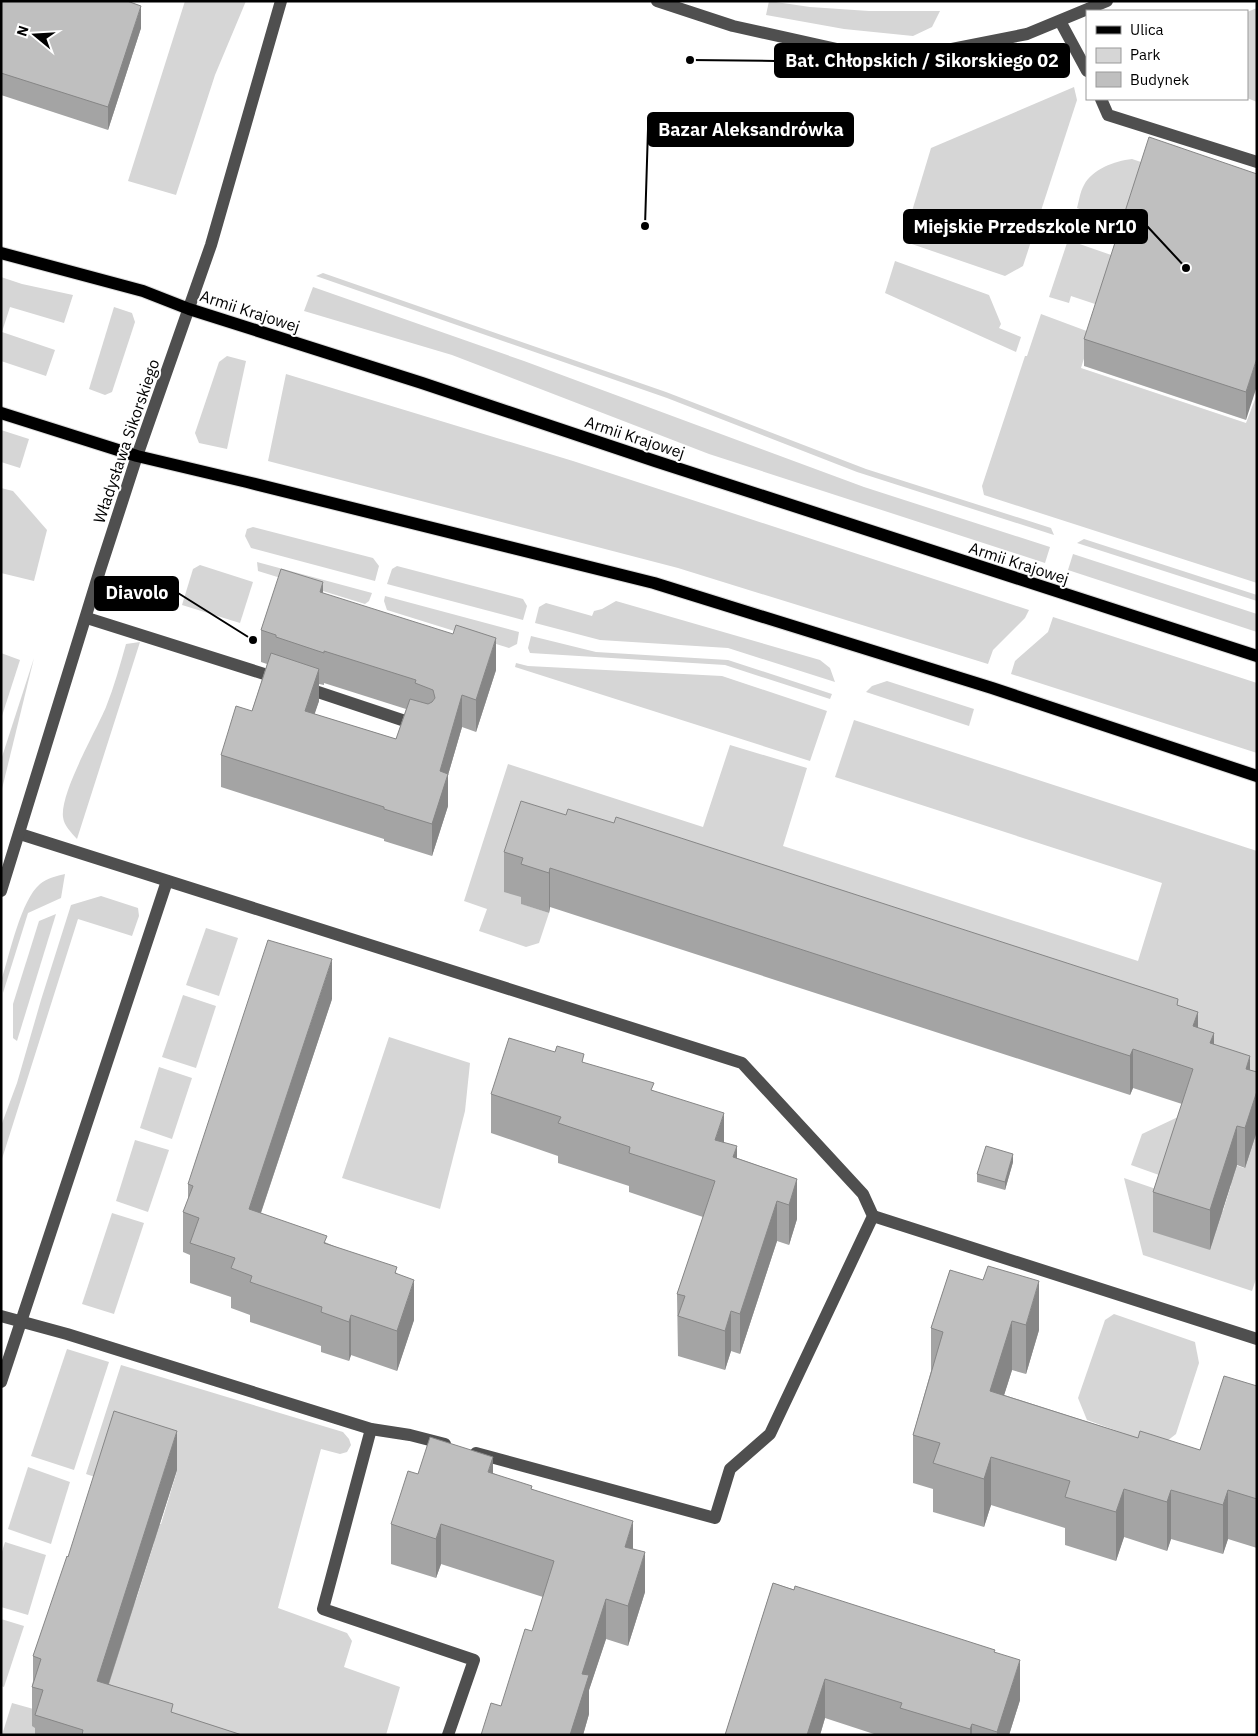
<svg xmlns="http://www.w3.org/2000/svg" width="1258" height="1736" font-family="'IBM Plex Sans',sans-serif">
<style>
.green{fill:#d6d6d6}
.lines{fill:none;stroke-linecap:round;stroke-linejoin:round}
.major-casing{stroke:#dbdbdb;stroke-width:14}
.minor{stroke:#4f4f4f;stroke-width:12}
.major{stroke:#000;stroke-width:12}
.wall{fill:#a4a4a4;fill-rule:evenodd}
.shaded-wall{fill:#868686}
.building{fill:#bfbfbf;stroke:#868686}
.labels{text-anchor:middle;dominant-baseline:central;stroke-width:4;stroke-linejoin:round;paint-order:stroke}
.street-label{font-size:16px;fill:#000;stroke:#fff}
.leader{fill:none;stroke:#000;stroke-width:2}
.callout-dot{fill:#000;stroke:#fff;stroke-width:2}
.callout{fill:#000;stroke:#000;stroke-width:2}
.callout-label{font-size:18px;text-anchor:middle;font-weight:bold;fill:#fff}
</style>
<rect width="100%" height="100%" fill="#fff"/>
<!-- green -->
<g class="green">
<path d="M185,1H246L215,75L176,195L128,181Z"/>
<path d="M769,1L810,7L869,11H940L932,27L913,36L844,29L766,15Z"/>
<path d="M1257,8V102L1247,98V12Z"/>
<path d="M1074,87L1077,100L1023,266L1005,276L903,241L931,148Z"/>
<path d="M1132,159L1147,164L1126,227L1077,208C1079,201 1080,192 1084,185C1093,169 1114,161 1132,159Z"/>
<path d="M1068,240L1117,257L1101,306L1071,296L1069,303L1049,297Z"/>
<path d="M895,261L989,295L1001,324L999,328L1021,337L1016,352L885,293Z"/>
<path d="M323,273L666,392L866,469L1051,528L1054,535L857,472L667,398L316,276Z"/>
<path d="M1,277L22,284L73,295L64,323L10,307L2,332L55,350L46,376L1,361Z"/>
<path d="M313,287L524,361L864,487L1050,547L1045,563L709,454L452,355L304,311Z"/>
<path d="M114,307L132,313L135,322L112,392L105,395L89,389Z"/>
<path d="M1041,314L1092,333L1081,368L1246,423L1257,394V583L984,495L982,486L1025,356H1027Z"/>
<path d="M227,356L246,361L227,449L199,443L195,433L219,362Z"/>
<path d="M286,374L573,461L1029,610L1025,618L993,650L988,664L678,568L268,461Z"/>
<path d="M1,430L29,439L20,468L1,462Z"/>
<path d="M1,488L13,491L47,530L34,581L1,573Z"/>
<path d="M253,527L373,558L379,566L375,581L251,548L245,536L247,529Z"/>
<path d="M1084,539L1257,595V601L1077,543Z"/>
<path d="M1073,554L1257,614V632L1068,570Z"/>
<path d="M257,562L372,593L369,601L365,604L258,571Z"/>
<path d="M200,565L253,582L240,623L182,605L193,569Z"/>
<path d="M397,566L523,599L527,606L523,620L387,584L392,569Z"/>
<path d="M385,596L519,632L517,644L509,648L387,610L384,601Z"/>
<path d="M616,601L820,660L830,668L835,682L728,648L600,640L535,623L539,607L546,603L592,616L594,611L602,609Z"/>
<path d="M1053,617L1257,683V753L1011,674L1015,661L1048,632Z"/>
<path d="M531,636L596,652L728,660L832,694L830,699L725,665L530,653L528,648Z"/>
<path d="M140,642L77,839C71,832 64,826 63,817C60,793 96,731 106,707C114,687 120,665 126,644Z"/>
<path d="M1,653L20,660L1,719Z"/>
<path d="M34,658L1,793V760Z"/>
<path d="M516,663L528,666L722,676L827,711L810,761L515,667Z"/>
<path d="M887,681L974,709L969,726L866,692L872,686Z"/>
<path d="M854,720L1257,851V1112L523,898L522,904L549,913L539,943L526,947L479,931L487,909L464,901L508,764L703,827L730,745L807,768L783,846L1138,961L1162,883L835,777Z"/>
<path d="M65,874L61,898L28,913L3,993L2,978C10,953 21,900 40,884C47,878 57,876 65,874Z"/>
<path d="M101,896L138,908L139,916L132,936L78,919L1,1162V1126L17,1083L41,1000L71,905Z"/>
<path d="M56,914L17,1041L13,1038V1004L39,921Z"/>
<path d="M206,928L238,938L219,996L186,985Z"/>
<path d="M183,995L216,1006L196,1068L162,1057Z"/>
<path d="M389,1037L470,1063L465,1111L440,1209L342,1178Z"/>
<path d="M159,1067L192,1078L172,1139L140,1128Z"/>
<path d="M1178,1117L1210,1250L1218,1224L1217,1210L1223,1211L1231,1185L1226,1183L1232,1164L1244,1168L1257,1130V1276L1252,1291L1143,1255L1124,1178L1156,1189L1159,1175L1131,1165L1142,1134Z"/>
<path d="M135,1140L169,1150L148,1212L116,1201Z"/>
<path d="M112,1213L144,1223L114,1314L82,1304Z"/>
<path d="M1114,1314L1195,1342L1199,1363L1176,1434L1167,1441L1153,1444L1087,1420L1078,1398L1105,1320Z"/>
<path d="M67,1349L109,1362L74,1470L31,1456Z"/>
<path d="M121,1365L343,1432L349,1439L351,1445L347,1452L340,1454L321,1449L278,1608L347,1633L352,1641L344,1667L400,1687L386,1735H118L90,1712L137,1597L154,1543L153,1522L161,1524L177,1471L104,1480L86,1474Z"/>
<path d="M28,1467L70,1482L51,1544L8,1529Z"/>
<path d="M5,1542L46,1555L28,1615L1,1607V1555Z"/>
<path d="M1,1619L24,1626L4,1687L1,1686Z"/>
<path d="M12,1703L37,1710L43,1730L41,1735H2Z"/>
</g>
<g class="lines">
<!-- major casing -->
<g class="major-casing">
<g id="major">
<path d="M1,253L143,291L189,309L422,383L655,461L1257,656"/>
<path d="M1,413L137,456L247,482L654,583L992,688L1257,776"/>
</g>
</g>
<!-- minor -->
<g class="minor">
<path d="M657,1L733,26L837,49H952L1027,34L1107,1"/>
<path d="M1060,21L1087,71"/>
<path d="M1101,99L1108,115L1257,162"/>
<path d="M87,618L280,679"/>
<path d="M303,687L417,725"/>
<path d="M20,834L742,1063L863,1194L873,1216L770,1434L730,1469L715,1518L476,1453"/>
<path d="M1,891L100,570L137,456L211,245L281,1"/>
<path d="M873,1216L1257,1339"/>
<path d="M1,1316L67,1334L371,1429L410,1435L445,1444"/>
<path d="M1,1382L167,881"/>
<path d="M371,1429L323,1609L474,1660L448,1735"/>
</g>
<!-- major -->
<use href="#major" class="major"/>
</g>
<!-- wall -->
<g class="wall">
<path d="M1,1L141,28L108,130L1,95Z"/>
<path d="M1257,174L1246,420L1084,366V339Z"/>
<path d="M323,593L496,670L476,732L462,727L448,775V806L432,856L384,841V839L221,787V755L252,711L267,664L261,662V630ZM324,683L406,709L396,739L314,714L319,701V684L324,685Z"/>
<path d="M566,815L1178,1005L1198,1028L1214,1044L1250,1070L1257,1072V1131L1245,1168L1237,1165L1210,1250L1153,1232V1192L1182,1104L1133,1088L1130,1095L550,907L549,913L521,904V897L504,892V852Z"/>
<path d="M332,999L261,1213L327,1243L397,1273L414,1320L397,1371L351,1355L349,1361L321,1352V1346L250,1322V1315L231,1308V1297L190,1283V1255L183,1252V1212L188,1200V1184Z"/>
<path d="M584,1063L654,1091L724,1143L737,1158L797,1179V1219L789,1245L777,1241L740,1354L731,1351L725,1370L678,1356L677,1294L703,1217L629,1192V1186L558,1163V1156L491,1133V1094Z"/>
<path d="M1013,1162L1005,1190L977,1182V1174Z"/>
<path d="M950,1270L1039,1330L1026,1374L1012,1370L1004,1395L1138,1438L1200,1450L1257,1386V1548L1228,1539L1223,1554L1171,1539L1167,1551L1124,1537L1116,1561L1065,1545V1528L991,1505L984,1527L933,1512V1489L913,1483V1435L931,1371V1328Z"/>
<path d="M177,1470L109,1684L173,1713L242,1735H35V1728L32,1726V1687L33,1681V1656L68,1557Z"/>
<path d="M493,1473L532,1490L633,1549L645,1592L628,1646L606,1639L589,1690V1714L583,1735H481L501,1706L532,1631L543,1597L441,1564L436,1578L391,1564V1524L418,1474Z"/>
<path d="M773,1583L995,1653L1020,1700L1009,1735H877L825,1718L820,1735H725Z"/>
</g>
<!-- shaded-wall -->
<g class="shaded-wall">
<path d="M141,6V28L108,130V107Z"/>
<path d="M1257,358V386L1246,420V392Z"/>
<path d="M323,582V614L320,592Z"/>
<path d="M496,638V670L476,732V700Z"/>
<path d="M319,669V701L305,743V711Z"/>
<path d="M462,695V727L448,775V806L432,856V824L440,771Z"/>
<path d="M550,868V907L549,913V873Z"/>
<path d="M332,959V999L249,1248V1209Z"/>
<path d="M1198,1012V1052L1193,1026Z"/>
<path d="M1214,1033V1073L1210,1043Z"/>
<path d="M1133,1049V1088L1130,1095V1056Z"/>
<path d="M1250,1056V1096L1246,1069Z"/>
<path d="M1257,1091V1131L1245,1168V1128Z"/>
<path d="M724,1113V1153L715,1140Z"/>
<path d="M1237,1126V1165L1210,1250V1210Z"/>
<path d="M737,1146V1186L733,1157Z"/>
<path d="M1013,1154V1162L1005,1190V1182Z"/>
<path d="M797,1179V1219L789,1245V1205Z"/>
<path d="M777,1201V1241L740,1354V1314Z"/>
<path d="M414,1280V1320L397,1371V1331Z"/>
<path d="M1039,1281V1330L1026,1374V1325Z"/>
<path d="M731,1311V1351L725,1370V1331Z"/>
<path d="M351,1315V1355L349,1361V1322Z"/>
<path d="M1012,1321V1370L990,1440V1391Z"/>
<path d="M177,1431V1470L97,1720V1681Z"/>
<path d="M493,1457V1497L488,1472Z"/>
<path d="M991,1457V1505L984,1527V1479Z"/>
<path d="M1124,1489V1537L1116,1561V1512Z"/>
<path d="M1171,1490V1539L1167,1551V1502Z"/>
<path d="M1228,1490V1539L1223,1554V1505Z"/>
<path d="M633,1521V1560L625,1547Z"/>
<path d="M441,1524V1564L436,1578V1539Z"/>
<path d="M645,1552V1592L628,1646V1606Z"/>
<path d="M606,1599V1639L589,1690V1714L583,1735H570L582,1674Z"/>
<path d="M1020,1660V1700L1009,1735H997V1732Z"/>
<path d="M825,1679V1718L820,1735H807Z"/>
<path d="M972,1724V1735H970V1729Z"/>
</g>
<!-- building -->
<g class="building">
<path d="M1,1H127L141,6L108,107L1,73Z"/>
<path d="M1149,137L1257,174V358L1246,392L1084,339Z"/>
<path d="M281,569L323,582L320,592L453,634L456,625L496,638L476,700L462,695L440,771L448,774L432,824L384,809V807L221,755L236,706L252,711L271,653L319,669L305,711L396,739L410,699L428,704L432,702L435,698L433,690L415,683L416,680L324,651V653L276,637V635L261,630Z"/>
<path d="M521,801L566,815L568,809L614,823L616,817L1178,999L1177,1005L1198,1012L1193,1026L1214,1033L1210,1043L1250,1056L1246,1069L1257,1072V1091L1245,1128L1237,1126L1210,1210L1153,1192L1193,1069L1133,1049L1130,1056L550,868L549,873L521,864L523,858L504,852Z"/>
<path d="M268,940L332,959L249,1209L327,1236L324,1243L397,1267L395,1273L414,1280L397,1331L351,1315L349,1322L321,1312L322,1307L250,1282L252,1276L231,1268L235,1258L190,1243L199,1218L183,1212L193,1186L188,1184Z"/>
<path d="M509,1038L555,1052L557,1046L584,1054L582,1062L654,1083L651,1090L724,1113L715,1140L737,1146L733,1157L797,1179L789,1205L777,1201L740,1314L731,1311L725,1331L678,1316L685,1296L677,1294L715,1181L629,1153L630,1147L558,1123L561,1117L491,1094Z"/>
<path d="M986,1146L1013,1154L1005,1182L977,1174Z"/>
<path d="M988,1266L1039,1281L1026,1325L1012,1321L990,1391L1138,1438L1140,1431L1200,1450L1224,1376L1257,1386V1499L1228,1490L1223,1505L1171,1490L1167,1502L1124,1489L1116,1512L1065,1497L1070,1481L991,1457L984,1479L933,1463L940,1443L913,1435L943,1332L931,1328L950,1270L983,1280Z"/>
<path d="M114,1411L177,1431L97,1681L173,1704L171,1712L242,1735H82L83,1730L35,1715L43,1690L32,1687L41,1659L33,1656L67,1556L68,1557Z"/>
<path d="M430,1437L493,1457L488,1472L532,1486L531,1489L633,1521L625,1547L645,1552L628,1606L606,1599L582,1674L589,1675L570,1735H481L491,1703L501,1706L525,1629L532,1631L554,1561L441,1524L436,1539L391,1524L408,1471L418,1474Z"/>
<path d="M773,1583L794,1590L795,1586L995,1650L994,1652L1020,1660L997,1732L972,1724L970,1729L900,1708L902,1703L825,1679L807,1735H725Z"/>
</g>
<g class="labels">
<!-- street labels -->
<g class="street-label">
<text transform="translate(250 311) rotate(18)">Armii Krajowej</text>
<text transform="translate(635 437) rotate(18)">Armii Krajowej</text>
<text transform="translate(126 441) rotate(-71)">Władysława Sikorskiego</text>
<text transform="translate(1019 563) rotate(18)">Armii Krajowej</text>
</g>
</g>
<!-- callouts -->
<path class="leader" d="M690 60L775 61M645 226L648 129M1186 268L1147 226M253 640L178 593"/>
<g class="callout-dot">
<circle cx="690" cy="60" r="5"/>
<circle cx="645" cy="226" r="5"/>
<circle cx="1186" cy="268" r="5"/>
<circle cx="253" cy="640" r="5"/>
</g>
<g class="callout">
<rect x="775" y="44" width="294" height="33" rx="5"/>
<rect x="648" y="113" width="205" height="33" rx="5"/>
<rect x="904" y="210" width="243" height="33" rx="5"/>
<rect x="95" y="577" width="83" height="33" rx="5"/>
</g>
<g class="callout-label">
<text x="922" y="67">Bat. Chłopskich / Sikorskiego 02</text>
<text x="751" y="136">Bazar Aleksandrówka</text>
<text x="1025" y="233">Miejskie Przedszkole Nr10</text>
<text x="137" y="599">Diavolo</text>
</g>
<!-- border -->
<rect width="1258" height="1736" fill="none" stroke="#000000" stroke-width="5"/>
<!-- legend -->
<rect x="1086" y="10" width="162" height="90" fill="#ffffff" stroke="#999999"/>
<rect x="1096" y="26" width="25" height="8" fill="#000000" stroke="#999999"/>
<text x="1130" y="35" font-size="15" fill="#000000">Ulica</text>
<rect x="1096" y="48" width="25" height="15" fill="#d6d6d6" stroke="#999999"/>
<text x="1130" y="60" font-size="15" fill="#000000">Park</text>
<rect x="1096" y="72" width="25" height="15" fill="#bfbfbf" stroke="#999999"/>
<text x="1130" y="85" font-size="15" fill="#000000">Budynek</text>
<!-- north arrow -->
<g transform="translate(35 35) rotate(288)" stroke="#ffffff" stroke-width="4" paint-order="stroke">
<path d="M0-4L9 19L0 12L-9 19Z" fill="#000000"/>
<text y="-8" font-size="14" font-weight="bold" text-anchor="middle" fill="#000000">N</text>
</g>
</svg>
